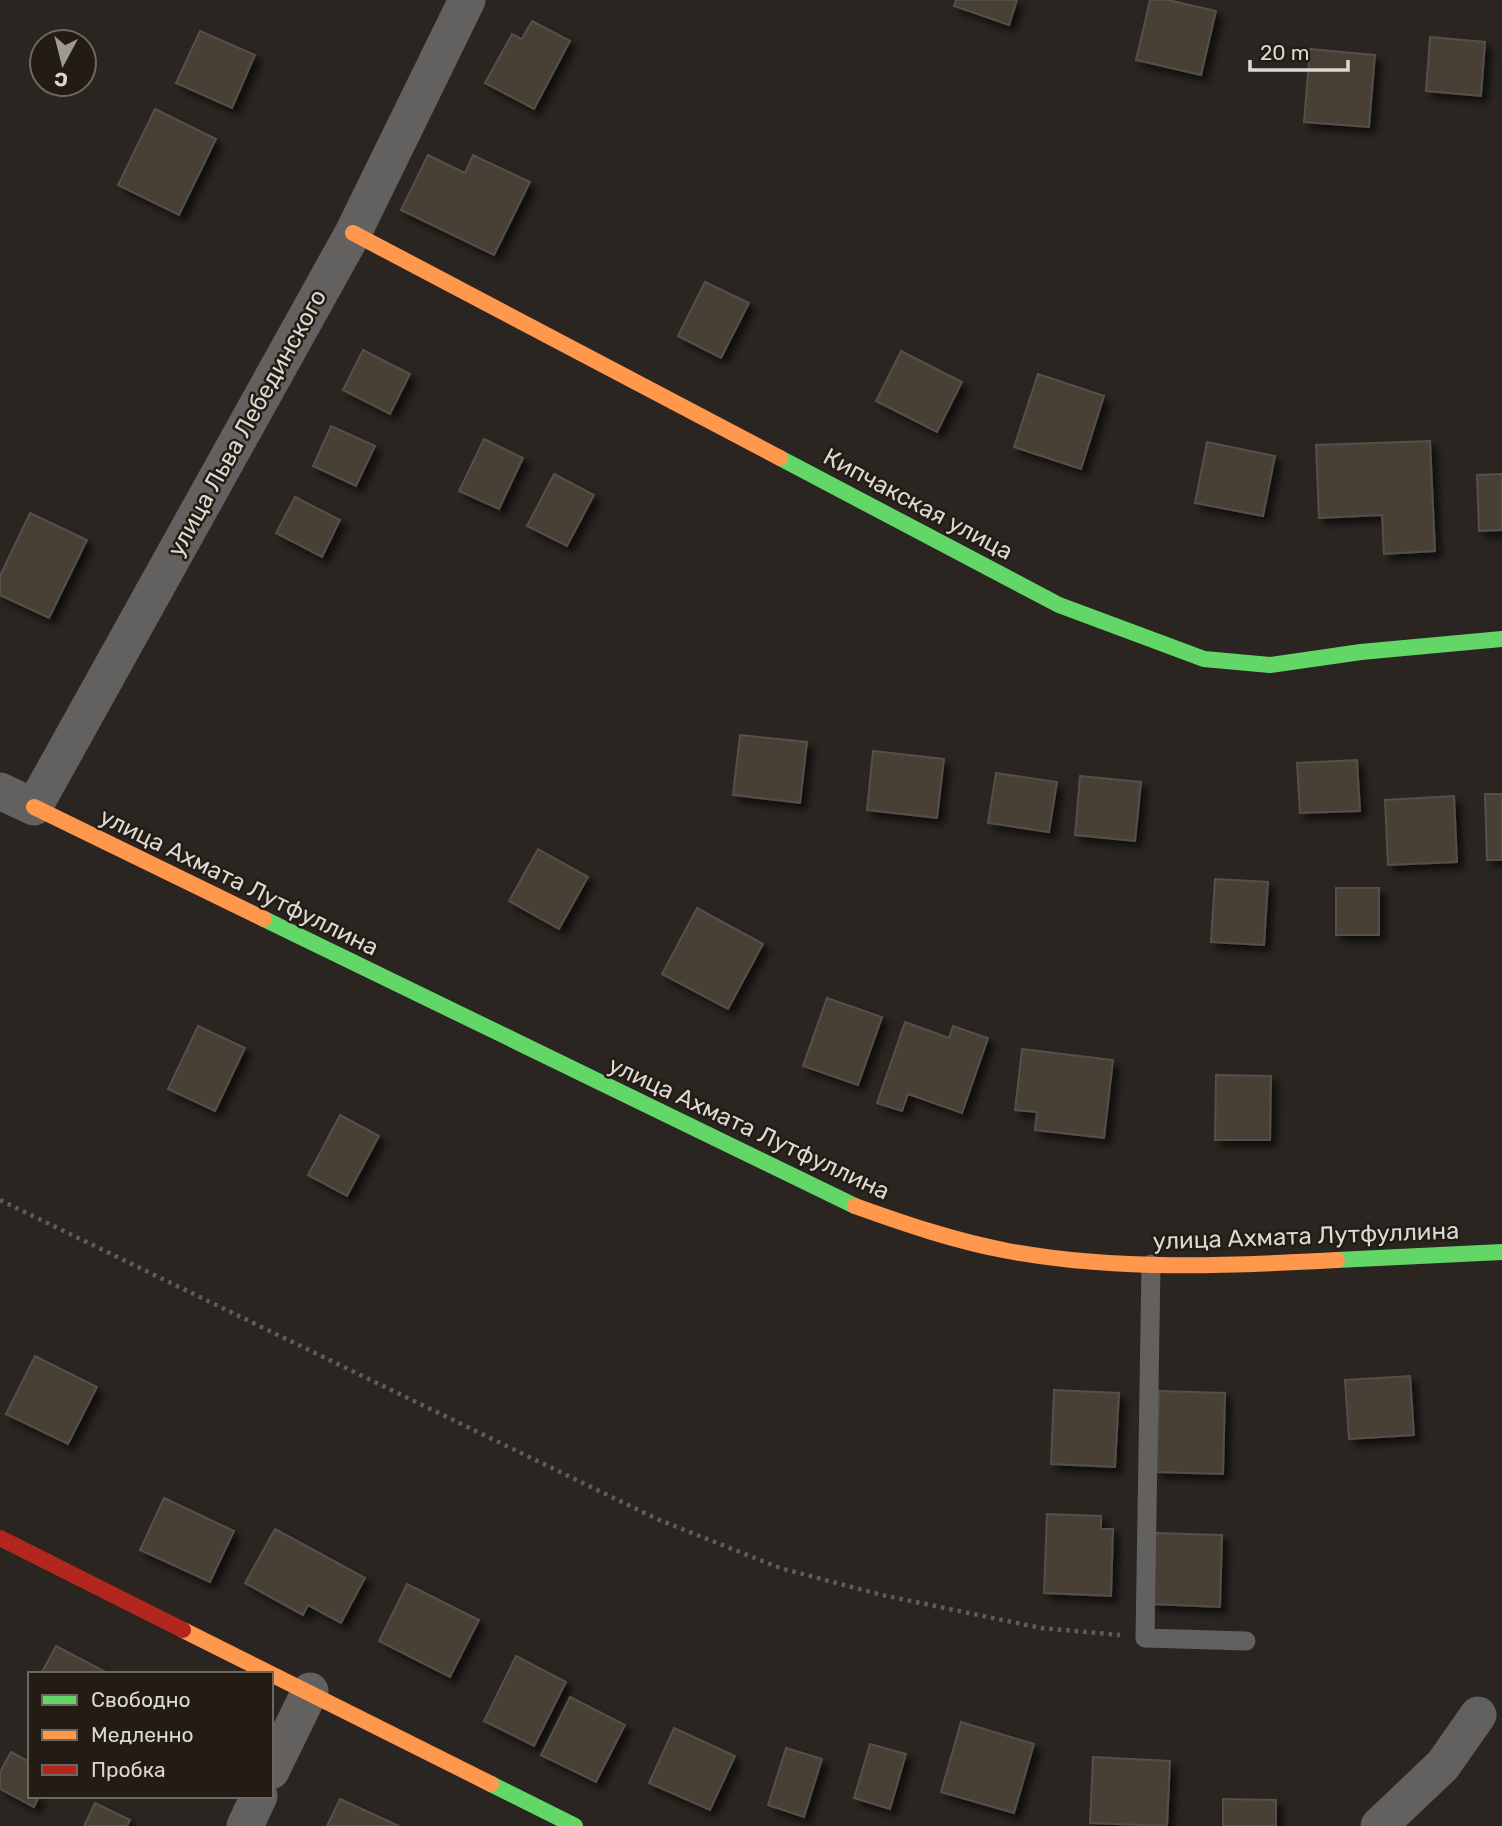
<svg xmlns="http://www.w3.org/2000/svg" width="1502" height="1826" font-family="Rubik,sans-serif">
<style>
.building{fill:#4a4134;stroke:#54504b;stroke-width:2;filter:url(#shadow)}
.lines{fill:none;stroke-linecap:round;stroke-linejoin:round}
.path{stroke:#5f5c59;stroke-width:4.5;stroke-dasharray:3.5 5;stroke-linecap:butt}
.lane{stroke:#636060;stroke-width:19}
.street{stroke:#636060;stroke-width:37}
.fast{stroke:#63d668;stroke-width:16}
.slow{stroke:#ff974d;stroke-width:16}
.jam{stroke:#b3261e;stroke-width:16}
.labels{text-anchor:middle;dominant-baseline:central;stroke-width:5;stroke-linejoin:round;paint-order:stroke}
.street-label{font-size:24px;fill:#ddd8d2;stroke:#231c14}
</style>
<defs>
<filter id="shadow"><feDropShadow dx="6" dy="6" stdDeviation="3.5" flood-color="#0009"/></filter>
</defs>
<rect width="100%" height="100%" fill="#2a2520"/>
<!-- building -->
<g class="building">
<path d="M956,0H1017L1009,25L954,6Z"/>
<path d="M1150,0H1168L1216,11L1201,75L1136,60Z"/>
<path d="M532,21L570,41L534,109L485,83L512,34L522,39Z"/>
<path d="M200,31L255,55L232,108L176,83Z"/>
<path d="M1430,37L1485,42L1481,96L1426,91Z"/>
<path d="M1310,49L1375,55L1369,127L1304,122Z"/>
<path d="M155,109L216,139L179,215L118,185Z"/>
<path d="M428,155L465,173L473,155L530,182L494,255L401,210Z"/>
<path d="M705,282L749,303L721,358L678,336Z"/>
<path d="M363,350L410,374L390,414L343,390Z"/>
<path d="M901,351L962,382L937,432L876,401Z"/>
<path d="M1038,374L1104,396L1081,469L1014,447Z"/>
<path d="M331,426L375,446L356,486L313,466Z"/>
<path d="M484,439L523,458L499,509L459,491Z"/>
<path d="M1430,441L1435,551L1384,554L1382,515L1319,518L1316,445Z"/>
<path d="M1207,442L1275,456L1263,516L1195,503Z"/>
<path d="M554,474L594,495L567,546L527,526Z"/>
<path d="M1502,474V530L1479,531L1477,475Z"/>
<path d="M295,497L340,520L322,557L276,533Z"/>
<path d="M30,513L87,540L49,618L0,595V576Z"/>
<path d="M740,735L807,742L800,803L733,795Z"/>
<path d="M873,751L944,759L937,818L867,810Z"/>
<path d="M1357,760L1360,811L1300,813L1297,763Z"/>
<path d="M996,773L1057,782L1049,832L988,823Z"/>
<path d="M1080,776L1141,782L1135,841L1075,835Z"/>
<path d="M1485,794H1502V860H1487Z"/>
<path d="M1454,796L1457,862L1388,865L1385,800Z"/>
<path d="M538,849L588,877L559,929L509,901Z"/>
<path d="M1215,879L1268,882L1264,945L1211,942Z"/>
<rect x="1336" y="888" width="43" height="47"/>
<path d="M697,908L763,944L728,1009L662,974Z"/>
<path d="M827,998L882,1017L858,1085L803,1066Z"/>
<path d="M905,1022L949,1038L953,1026L988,1038L962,1113L908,1094L902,1111L877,1103Z"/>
<path d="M198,1026L245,1048L215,1111L168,1089Z"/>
<path d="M1022,1049L1113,1060L1104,1138L1035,1130L1037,1112L1015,1110Z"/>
<path d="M1216,1075L1271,1076L1270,1140H1215Z"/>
<path d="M340,1115L379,1136L347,1196L308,1175Z"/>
<path d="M35,1356L97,1387L68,1444L6,1414Z"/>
<path d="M1410,1376L1414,1435L1349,1439L1345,1380Z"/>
<path d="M1054,1390L1119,1393L1115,1467L1051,1464Z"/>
<path d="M1159,1391L1225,1393L1223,1474L1156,1472Z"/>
<path d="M164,1498L234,1531L210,1582L140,1550Z"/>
<path d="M1047,1514L1101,1516V1529H1113L1111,1596L1044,1593Z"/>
<path d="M275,1529L365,1578L341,1623L308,1605L303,1615L245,1583Z"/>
<path d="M1155,1533L1222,1535L1220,1607L1152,1604Z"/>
<path d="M407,1584L479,1620L450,1677L379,1641Z"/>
<path d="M56,1646L104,1671L102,1674H41Z"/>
<path d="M516,1656L566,1682L534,1746L484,1721Z"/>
<path d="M570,1697L625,1725L596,1782L541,1755Z"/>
<path d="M961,1722L1034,1744L1014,1813L941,1792Z"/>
<path d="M674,1728L735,1756L710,1810L649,1783Z"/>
<path d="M870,1744L906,1754L890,1809L854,1798Z"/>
<path d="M786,1748L822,1759L804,1817L768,1805Z"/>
<path d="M11,1752L30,1762V1796H39L34,1807L0,1789V1772Z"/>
<path d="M1093,1757L1170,1761L1167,1826L1090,1823Z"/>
<path d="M340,1799L399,1826H327Z"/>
<path d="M1223,1799L1276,1800V1826H1223Z"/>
<path d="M95,1803L130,1820L127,1826H84Z"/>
</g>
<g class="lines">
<!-- path -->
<path class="path" d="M0,1200L657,1519L780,1568L882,1595L1041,1628L1120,1635"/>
<!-- lane -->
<path class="lane" d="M1151,1264L1145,1638L1246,1641"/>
<!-- street -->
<g class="street">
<path d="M0,791L34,807L353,233L467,0"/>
<path d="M271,1771L310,1691"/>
<path d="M245,1826L259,1796"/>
<path d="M1379,1826L1443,1765L1478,1715"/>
</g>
<!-- fast -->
<g class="fast">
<path d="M780,458L1059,605L1204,659L1270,665L1361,652L1502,639"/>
<path d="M264,919L855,1206"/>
<path d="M1337,1260L1502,1252"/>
<path d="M491,1784L575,1826"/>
</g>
<!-- slow -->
<g class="slow">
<path d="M353,233L780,458"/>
<path d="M34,807L264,919"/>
<path d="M855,1206C905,1224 955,1241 1008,1251C1115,1271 1229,1266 1337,1260"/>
<path d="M183,1630L491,1784"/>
</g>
<!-- jam -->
<path class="jam" d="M0,1538L183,1630"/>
</g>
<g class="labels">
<!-- street labels -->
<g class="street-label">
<text transform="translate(247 423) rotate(-61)">улица Льва Лебединского</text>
<text transform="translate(918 504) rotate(28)">Кипчакская улица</text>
<text transform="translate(239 882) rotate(26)">улица Ахмата Лутфуллина</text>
<text transform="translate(749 1128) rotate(25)">улица Ахмата Лутфуллина</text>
<text transform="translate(1306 1236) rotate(-2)">улица Ахмата Лутфуллина</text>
</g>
</g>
<!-- legend -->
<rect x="28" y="1672" width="245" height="126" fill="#231c14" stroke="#6d6760" stroke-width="2"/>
<rect x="42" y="1695" width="35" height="10" fill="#63d668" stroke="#6d6760" stroke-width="2"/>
<text x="91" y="1707" font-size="21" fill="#ddd8d2">Свободно</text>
<rect x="42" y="1730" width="35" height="10" fill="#ff974d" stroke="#6d6760" stroke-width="2"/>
<text x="91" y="1742" font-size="21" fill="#ddd8d2">Медленно</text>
<rect x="42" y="1765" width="35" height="10" fill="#b3261e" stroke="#6d6760" stroke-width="2"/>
<text x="91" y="1777" font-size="21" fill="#ddd8d2">Пробка</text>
<!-- north arrow -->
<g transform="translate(63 63) rotate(187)"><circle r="33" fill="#231c14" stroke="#6d6760" stroke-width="2"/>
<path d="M0-5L12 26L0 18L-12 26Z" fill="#9e9994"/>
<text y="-10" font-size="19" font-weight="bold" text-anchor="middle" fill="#ddd8d2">С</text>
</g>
<!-- scale -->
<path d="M1250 60v10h98v-10" fill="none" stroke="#ddd8d2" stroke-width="3.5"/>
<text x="1260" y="60" font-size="21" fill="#ddd8d2" stroke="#231c14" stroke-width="5" paint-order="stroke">20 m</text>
</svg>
